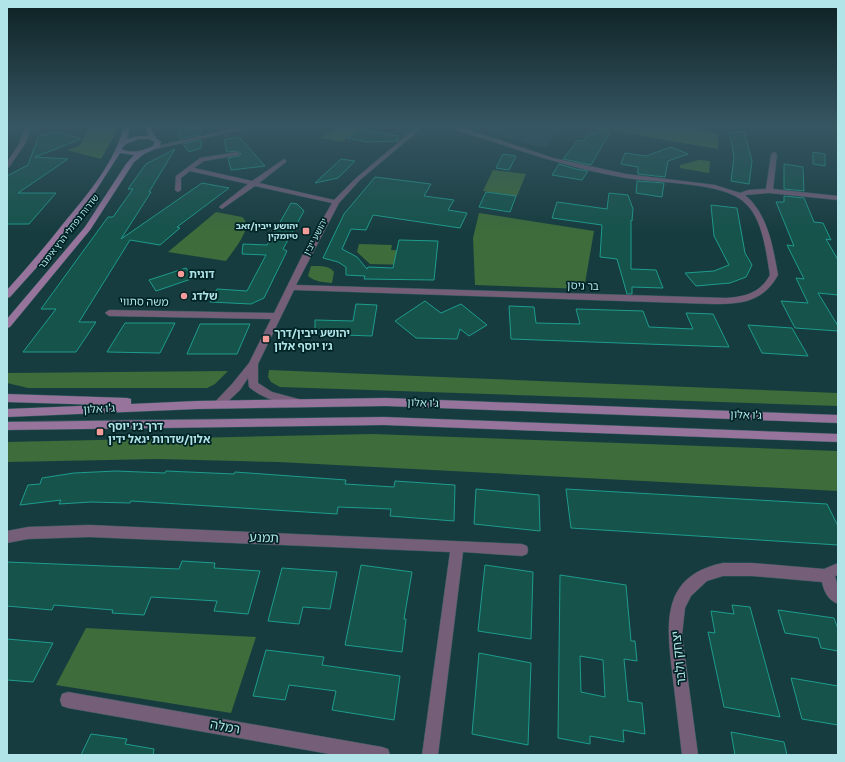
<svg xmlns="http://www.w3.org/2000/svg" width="845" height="762" font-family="Signika,'Noto Sans Hebrew',sans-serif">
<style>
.built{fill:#20494d}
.green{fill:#3e6c3a}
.building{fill:#15534b;stroke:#1e9c8d;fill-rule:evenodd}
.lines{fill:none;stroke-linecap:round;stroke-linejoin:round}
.minor-casing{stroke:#335a5d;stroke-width:1}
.tertiary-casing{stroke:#335a5d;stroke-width:1}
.secondary-casing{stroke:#335a5d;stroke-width:1}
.minor{fill:#755e78;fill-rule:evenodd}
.tertiary{fill:#755e78;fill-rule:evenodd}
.secondary{fill:#97749c;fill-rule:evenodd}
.poi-dot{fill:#f59b98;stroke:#002326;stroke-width:1.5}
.labels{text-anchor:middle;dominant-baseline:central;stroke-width:3.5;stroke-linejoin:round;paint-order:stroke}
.far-poi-label{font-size:9px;font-weight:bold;fill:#b1e4e8;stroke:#002326;text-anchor:end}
.far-street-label{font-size:9px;fill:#b1e4e8;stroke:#002326}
.poi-label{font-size:11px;font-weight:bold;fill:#b1e4e8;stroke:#002326;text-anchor:start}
.street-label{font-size:11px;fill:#b1e4e8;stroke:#002326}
.near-street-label{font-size:13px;fill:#b1e4e8;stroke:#002326}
</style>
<rect width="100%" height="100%" fill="#173c3f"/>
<!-- built -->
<path class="built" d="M499,126H558L548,146L542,148L488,132Z"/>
<!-- green -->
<g class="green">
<path d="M80,126H117L115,134L101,159L67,150L79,146L89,129Z"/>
<path d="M340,126H361L342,142L321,138Z"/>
<path d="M584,126H682L718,133V149Z"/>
<path d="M699,160L710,161L709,173L680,168V165Z"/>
<path d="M493,170L526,174L517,196L483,191Z"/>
<path d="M216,212L242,217C255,226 233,251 226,261L168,252Z"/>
<path d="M479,213L594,231L584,289L475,285L473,238Z"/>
<path d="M359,244L392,245L391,250L412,251L410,265L370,264L357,252Z"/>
<path d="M311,266C319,266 329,265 334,272L332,283C323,282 315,282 308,276Z"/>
<path d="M269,370L838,393V406L280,387L271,382L268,377Z"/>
<path d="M228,371L215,384L207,388H28L7,383V373Z"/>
<path d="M372,434L838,451V491L278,462L158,459L7,462V442Z"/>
<path d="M86,628L256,637L231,713L56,685Z"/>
</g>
<!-- building -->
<g class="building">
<path d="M180,126H201V134L179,139Z"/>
<path d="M360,129L398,136V141L367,142L348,138Z"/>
<path d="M598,130L610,132L591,165L563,159L578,140L584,141L589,133L596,134Z"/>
<path d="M744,131L752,161L749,184L731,181L734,157L730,133Z"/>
<path d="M58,132L81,139L35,157L68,159L18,193H56L29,224H7V176L28,165L39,135Z"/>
<path d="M239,137L265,166L231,170L228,158L239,156L241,154L237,151L227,152L224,140Z"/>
<path d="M201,140V148L189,152L183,144Z"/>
<path d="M671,147L688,154L668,161L665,177L638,174V167L621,164L625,153L646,156Z"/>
<path d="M175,149L149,192H151L121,239L202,183L229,188L177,227L180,228L160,245L130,240L79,322H96L76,352H23L56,309H41L108,217H113L133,189H128L146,164Z"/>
<path d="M813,152L825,154V166L813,164Z"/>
<path d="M503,154L516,156L509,170L496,168Z"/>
<path d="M341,159L355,161L338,178L315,183Z"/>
<path d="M559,164L576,169L588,171L582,180L552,175Z"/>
<path d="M784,164L803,167L804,191L784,189Z"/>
<path d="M375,177L431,184L424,196L454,200L448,210L467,213L460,228L373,215L366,230L351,229L342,249L357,257L367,269L368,267L393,268L399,240L438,241L434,280L364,279L365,276L346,275V267L338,262L323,258L344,214Z"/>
<path d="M637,181L664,183L662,197L636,193Z"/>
<path d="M486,192L516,196L510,212L479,207Z"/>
<path d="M609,193L628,195L633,209L632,221L631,220V269L656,270L663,288L632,287V294H627L617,259L600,257L602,225L552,218L557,202L607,209Z"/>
<path d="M784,196L804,198L814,222L823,223L831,240L826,239L838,260V295L818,293L838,326V331L795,328L781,301L808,303L796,278L804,279L787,245L794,246L776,202H784Z"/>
<path d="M291,203L297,204L304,211L283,249L287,251L264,298L251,304L210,302L217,289L247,291L266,255L242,254L243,244L267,245Z"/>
<path d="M711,205L737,208L745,253L752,265L746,277L730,283L696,286L685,273L714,271L729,265L714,236Z"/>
<path d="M186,268L194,278L156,291L149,280Z"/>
<path d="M425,301L441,313L461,304L487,325L469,336L460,329L457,339L416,338L395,321Z"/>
<path d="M356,304L377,305L372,336L315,334V320L353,321Z"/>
<path d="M509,306L534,307L536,323L580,324L576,309L643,311L649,327L693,329L686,313L713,314L729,347L511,339Z"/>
<path d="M125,323H175L160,353L107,352Z"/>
<path d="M200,324H250L237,354H187Z"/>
<path d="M748,325L792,328L808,356L762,353Z"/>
<path d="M116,471L165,473L166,471L234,474L235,472L346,480L345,484L394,487L395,481L455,485L454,521L390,516L391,509L338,507L337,514L131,501L130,503L91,502L59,504L61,500L20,505L28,485L40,484L42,478L74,473Z"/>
<path d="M476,489L539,495L540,531L474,524Z"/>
<path d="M566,489L827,504L838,526V545L571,528Z"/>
<path d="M182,561L215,563L214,568L260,571L248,614L214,611L217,601L151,597L144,615L112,613L113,610L54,605L52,610L7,606V562L179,569Z"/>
<path d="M361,565L412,572L404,619H406L402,652L345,645Z"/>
<path d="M485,565L533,572L531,639L478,631Z"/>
<path d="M282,568L337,572L330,609L303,607L299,624L268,621Z"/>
<path d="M560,575L626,585L631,641H635L637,661L624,659L628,701L642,703L645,734L623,730L624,742L590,736V744L558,738ZM580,656L603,660L605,697L581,692Z"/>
<path d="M732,605L750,607L780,717L724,707L708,632L715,633L711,611L734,614Z"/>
<path d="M778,610L834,618L838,629V651L821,648L818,638L785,633Z"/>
<path d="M7,639L53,643L33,682L7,680Z"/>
<path d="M266,650L324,657L322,665L400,676L394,720L332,710L336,691L289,685L285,700L253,696Z"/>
<path d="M479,653L531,663L528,745L472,734Z"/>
<path d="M791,678L838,686V725L802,719Z"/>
<path d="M731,732L784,742L787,755H735Z"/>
<path d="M91,734L127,739L125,744L154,749L153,755H81Z"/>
</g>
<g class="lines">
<!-- minor casing -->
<g class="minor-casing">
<g id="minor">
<path d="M11,126H23L7,131V127Z"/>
<path d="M26,126H32L25,144L9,167L7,168V162L19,144Z"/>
<path d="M418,126H424L360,180L339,203L296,285L726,298C745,297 760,293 770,275C766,252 763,218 744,202C723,182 656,183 626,178C581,170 538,157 494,142C480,137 462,134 449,126H458L553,158L626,174L715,185L740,193L748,190L766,189L771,154L774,152L777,154L773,189L838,196V200L769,193L745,195C768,214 773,248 778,275C763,302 742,304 713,304L294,290L258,364V383L272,392L302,400L303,403L302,406L298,407C280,403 263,399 249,387L248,378L240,390L221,408H213L212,405L232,384L249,363L271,319L109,316L105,313L109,310L274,313L304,252L332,203L255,186L222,209L219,207L220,206L248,184L190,171L181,178V190L178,192L175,190L176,176L200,158L237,152L240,154L239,155L204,161L194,168L252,181L284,159L286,160V162L259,183L334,200L356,178Z"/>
<path d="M89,525L522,544L527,546L528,550L527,554L522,556L463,552L438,755H422L450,552L89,537L28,539L7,543V531L28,527Z"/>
<path d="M723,563H752L824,569L838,563V575L835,576L838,587V604C828,600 824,592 822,582L752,576H723L707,581L691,596L685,608L682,635L698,755H682C679,730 676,704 673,679C667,628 658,576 723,563Z"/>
<path d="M68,692L382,747L388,749L390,755H335L68,708L62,706L60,700L62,694Z"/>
</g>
</g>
<!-- tertiary casing -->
<g class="tertiary-casing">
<path id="tertiary" d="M245,126H257L156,149L153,147Z"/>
</g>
<!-- secondary casing -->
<g class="secondary-casing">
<g id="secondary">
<path d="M124,126H130L127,139L139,136H149L144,126H150L156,138L161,142L159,147L144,154L134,162L90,230L10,327L7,328V319L85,227L126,164L134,155L120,153L91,198L37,267L10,297L7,298V290C26,269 45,247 63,224C87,195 115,163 124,126ZM139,139H149L155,142L153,146C143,151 132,154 121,149L126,144Z"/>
<path d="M7,394L127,398L131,399V404L197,401L386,398L838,415V423L386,406L197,409L7,417V409L104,405L7,402Z"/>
<path d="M384,417L838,434V442L384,425L7,430V422Z"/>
</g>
</g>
<!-- minor -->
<use href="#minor" class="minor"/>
<!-- tertiary -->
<use href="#tertiary" class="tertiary"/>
<!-- secondary -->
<use href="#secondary" class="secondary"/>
</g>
<!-- sky -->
<linearGradient id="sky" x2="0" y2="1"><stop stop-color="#0d2123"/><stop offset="0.54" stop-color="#365663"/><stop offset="1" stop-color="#365663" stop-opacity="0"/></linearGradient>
<rect width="845" height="233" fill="url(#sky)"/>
<!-- markers -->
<g class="poi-dot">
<rect x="302" y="227" width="8" height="8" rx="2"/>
<circle cx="181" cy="274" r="4"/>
<circle cx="184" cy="296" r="4"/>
<rect x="262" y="335" width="8" height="8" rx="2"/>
<rect x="96" y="428" width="8" height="8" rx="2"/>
</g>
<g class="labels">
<!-- far-poi labels -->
<g class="far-poi-label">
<text x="298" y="226">יהושע ייבין/זאב<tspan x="298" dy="10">טיומקין</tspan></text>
</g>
<!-- far-street labels -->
<g class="far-street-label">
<text transform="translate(69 232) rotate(-52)">שדרות נפתלי הרץ אימבר</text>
<text transform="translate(316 237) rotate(-62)">יהושע ייבין</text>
</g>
<!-- poi labels -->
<g class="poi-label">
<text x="189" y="274">דוגית</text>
<text x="192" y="296">שלדג</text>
<text x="274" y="333">יהושע ייבין/דרך<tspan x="274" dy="13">ג׳ו יוסף אלון</tspan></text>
<text x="108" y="426">דרך ג׳ו יוסף<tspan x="108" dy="13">אלון/שדרות יגאל ידין</tspan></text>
</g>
<!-- street labels -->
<g class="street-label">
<text transform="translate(583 286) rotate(2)">בר ניסן</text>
<text transform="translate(144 302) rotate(1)">משה סתווי</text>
<text transform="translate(423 403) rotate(2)">ג'ו אלון</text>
<text transform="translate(99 409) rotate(-3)">ג'ו אלון</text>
<text transform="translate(746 415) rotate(2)">ג'ו אלון</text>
</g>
<!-- near-street labels -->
<g class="near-street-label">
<text transform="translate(264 538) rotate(2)">תמנע</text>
<text transform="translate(679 658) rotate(-96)">יצחק ולבר</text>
<text transform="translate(225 727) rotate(10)">רמלה</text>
</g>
</g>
<!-- border -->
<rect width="845" height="762" fill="none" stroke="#b1e4e8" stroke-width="16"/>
</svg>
